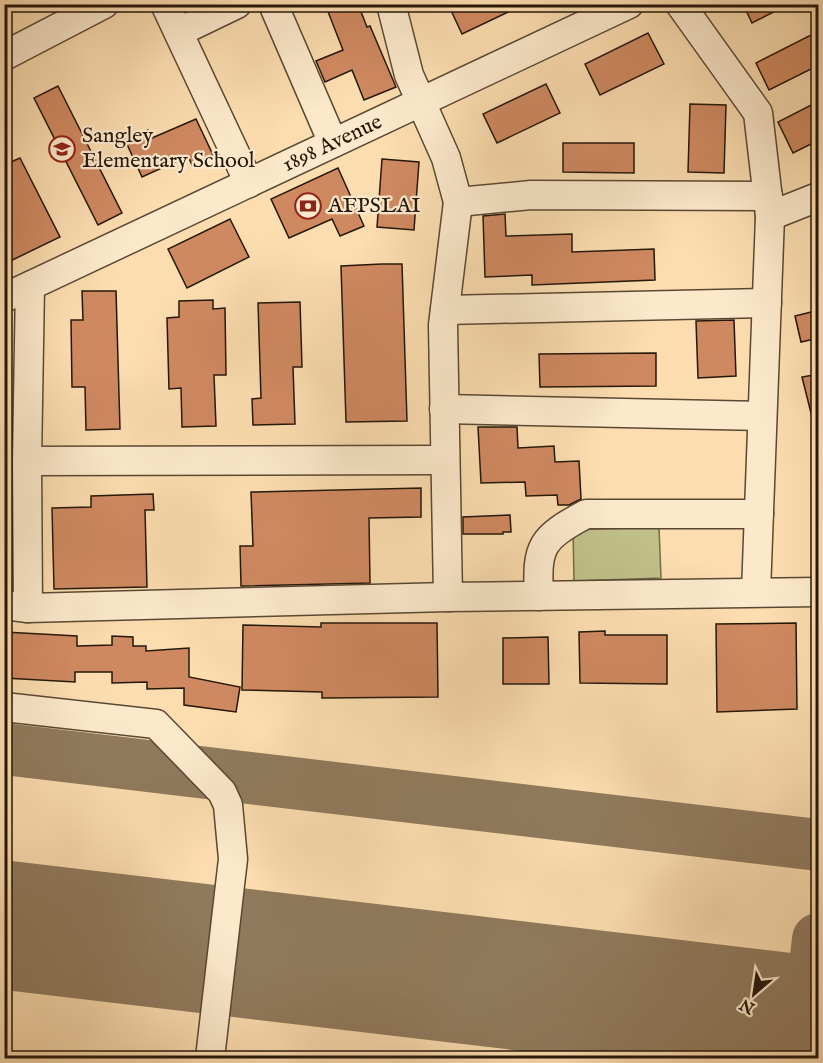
<svg xmlns="http://www.w3.org/2000/svg" width="823" height="1063" font-family="'IM FELL English',serif">
<style>
.green{fill:#c1c089;stroke:#736c4a;stroke-width:1.5}
.lines{fill:none;stroke-linecap:round;stroke-linejoin:round}
.taxiway{stroke:#907a5d;stroke-width:52}
.runway{stroke:#907a5d;stroke-width:129}
.building{fill:#cf8961;stroke:#25170a;stroke-width:1.5}
.minor-casing{stroke:#5a4834;stroke-width:31}
.minor{stroke:#fce9cc;stroke-width:28}
.labels{text-anchor:middle;dominant-baseline:central;stroke-width:4.5;stroke-linejoin:round;paint-order:stroke}
.poi-label{font-size:22px;fill:#25170a;stroke:#fce9cc;text-anchor:start}
.street-label{font-size:22px;fill:#25170a;stroke:#fce9cc}
</style>
<rect width="100%" height="100%" fill="#fbddb0"/>
<filter id="stains"><feTurbulence type="fractalNoise" baseFrequency=".00333" numOctaves="4"/><feColorMatrix values="0 0 0 0 .2 0 0 0 0 .09 0 0 0 0 .02 0 0 0 .5 -.17"/></filter>
<radialGradient id="worn" r=".72"><stop offset=".6" stop-color="#630" stop-opacity="0"/><stop offset="1" stop-color="#630" stop-opacity=".3"/></radialGradient>
<!-- green -->
<path class="green" d="M659,527L661,578L574,581L573,530Z"/>
<g class="lines">
<!-- taxiway -->
<g class="taxiway">
<path d="M4,749L818,845"/>
<path d="M809,1020L818,939"/>
</g>
<!-- runway -->
<path class="runway" d="M4,925L818,1021"/>
</g>
<!-- building -->
<g class="building">
<path d="M325,4H358L367,27L370,26L396,87L364,100L352,70L325,82L316,61L343,50Z"/>
<path d="M448,4H525L462,34Z"/>
<path d="M743,4H789L752,23Z"/>
<path d="M819,31V65L769,90L756,63Z"/>
<path d="M648,33L664,64L600,95L585,64Z"/>
<path d="M546,84L560,113L497,143L483,114Z"/>
<path d="M58,86L122,213L98,225L34,98Z"/>
<path d="M819,101V140L793,153L778,122Z"/>
<path d="M690,104L726,105L724,173L688,172Z"/>
<path d="M196,119L213,155L192,165L188,156L142,177L125,140L148,130L152,138Z"/>
<path d="M563,143H634V173L563,172Z"/>
<path d="M20,158L60,237L4,264V165Z"/>
<path d="M382,159L419,162L414,230L377,227Z"/>
<path d="M338,168L364,226L340,236L332,219L289,238L271,199Z"/>
<path d="M505,214L506,236L572,234V252L654,249L655,280L532,285V275L485,277L483,216Z"/>
<path d="M230,219L249,257L187,288L168,249Z"/>
<path d="M382,264H402L407,421L346,422L341,266Z"/>
<path d="M82,291H116L120,429L86,430L85,387H72L71,320H83Z"/>
<path d="M213,300V309L225,308L226,375H214L216,426L182,427L181,388L169,389L167,318L179,317V301Z"/>
<path d="M300,302L302,367H293L295,424L253,425L252,399L261,398L258,303Z"/>
<path d="M819,310V338L801,342L795,316Z"/>
<path d="M734,320L736,376L698,378L696,321Z"/>
<path d="M656,353V386L540,387L539,354Z"/>
<path d="M819,374V420L813,421L802,377Z"/>
<path d="M478,427H517L518,448L554,446L555,462L579,461L581,499L569,505H558L557,495L526,496L525,482L481,483Z"/>
<path d="M421,488V517L369,518L370,583L241,586L240,546H253L251,492Z"/>
<path d="M153,494L154,510H145L147,587L54,589L52,508L91,507V496Z"/>
<path d="M510,515L511,532H503V534H463V517Z"/>
<path d="M321,623H437L438,697L322,698V692L242,690L243,625L321,627Z"/>
<path d="M796,623L797,709L717,712L716,624Z"/>
<path d="M605,631V635H667V684L580,683L579,632Z"/>
<path d="M4,632L77,636V646L112,645V636L133,637V646H146V651L189,648V677L240,687L236,712L184,705V688L147,689V682L112,683V672H75V682L4,678Z"/>
<path d="M548,637L549,684H503V638Z"/>
</g>
<g class="lines">
<!-- minor casing -->
<g class="minor-casing">
<g id="minor">
<path d="M165,4L249,183"/>
<path d="M273,4L333,143"/>
<path d="M391,4L409,75L446,158L458,202L443,325L448,597"/>
<path d="M680,4L758,113L770,216L756,592"/>
<path d="M179,32L237,4"/>
<path d="M4,56L104,4"/>
<path d="M458,202L531,195L768,196"/>
<path d="M770,216L818,197"/>
<path id="s1" d="M4,298L629,4"/>
<path d="M445,310L767,303"/>
<path d="M444,409L762,416"/>
<path d="M27,461L445,460"/>
<path d="M539,596C536,545 542,538 586,514H759"/>
<path d="M4,605L28,608L448,597L818,592"/>
<path d="M28,608L27,461L30,286"/>
<path d="M4,707L156,724L222,792L228,805L233,859L210,1058"/>
</g>
</g>
<!-- minor -->
<use href="#minor" class="minor"/>
</g>
<!-- icons -->
<defs>
<g id="school-ring" transform="scale(1.35)"><circle r="9.5" fill="#fce9cc" stroke="#8f2418" stroke-width="1.5"/><path d="M0-5L7-2L0 1L-7-2ZM-4 1L0 2.5L4 1V4Q0 6-4 4Z" fill="#8f2418"/></g>
<g id="bank-ring" transform="scale(1.35)"><circle r="9.5" fill="#fce9cc" stroke="#8f2418" stroke-width="1.5"/><path d="M-6-4H6V4H-6ZM0-2.3a2.3 2.3 0 1 0 0 4.6a2.3 2.3 0 1 0 0-4.6Z" fill="#8f2418"/></g>
</defs>
<g fill-rule="evenodd">
<use href="#school-ring" x="62" y="149"/>
<use href="#bank-ring" x="308" y="206"/>
</g>
<g class="labels">
<!-- poi labels -->
<g class="poi-label">
<text x="82" y="136">Sangley<tspan x="82" dy="25">Elementary School</tspan></text>
<text x="328" y="206">AFPSLAI</text>
</g>
<!-- street labels -->
<g class="street-label">
<text stroke="none"><textPath href="#s1" startOffset="363">1898 Avenue</textPath></text>
</g>
</g>
<!-- margin -->
<rect width="823" height="1063" fill="none" stroke="#fbddb0" stroke-width="24"/>
<rect x="6" y="6" width="811" height="1051" fill="none" stroke="#25170a" stroke-width="3"/>
<rect x="12" y="12" width="799" height="1039" fill="none" stroke="#25170a" stroke-width="1.5"/>
<!-- north arrow -->
<g transform="translate(754 994) rotate(209)" stroke="#fce9cc" stroke-width="4.5" paint-order="stroke">
<path d="M0-4.5L10 22L0 15L-10 22Z" fill="#25170a"/>
<text y="-9" font-size="16" font-weight="bold" text-anchor="middle" fill="#25170a">N</text>
</g>
<rect width="100%" height="100%" filter="url(#stains)"/>
<rect width="100%" height="100%" fill="url(#worn)"/>
</svg>
